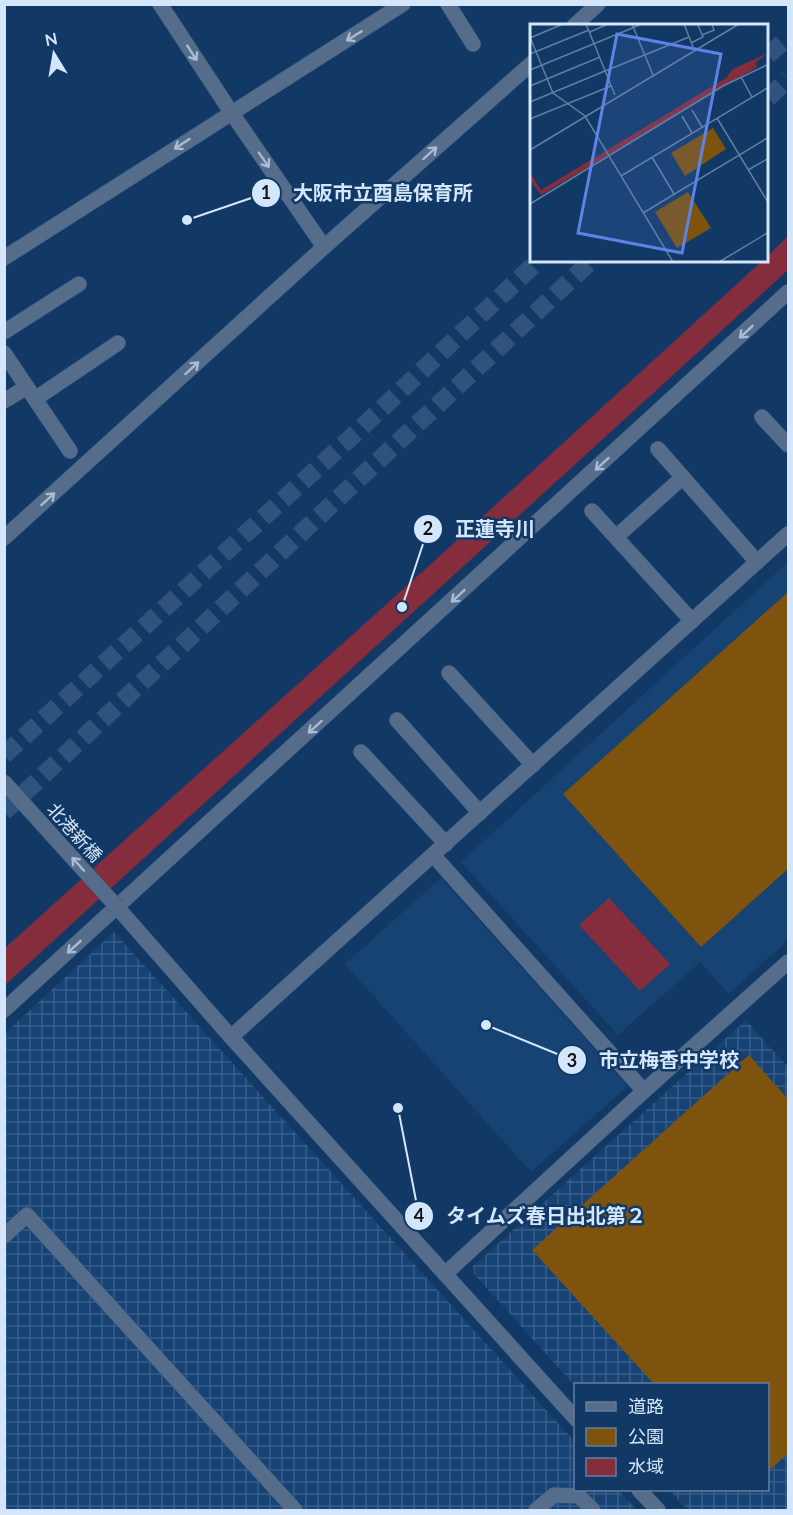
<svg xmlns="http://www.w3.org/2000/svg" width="793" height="1515" font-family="Lato,'Noto Sans JP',sans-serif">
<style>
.built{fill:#164274}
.industrial{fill:url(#industrial-grid)}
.green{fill:#7d530e}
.water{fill:#852d3c}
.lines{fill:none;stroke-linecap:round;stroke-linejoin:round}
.highway-tunnel{stroke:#2f537c;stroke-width:18;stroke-dasharray:18 9;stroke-linecap:butt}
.minor-casing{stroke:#31557d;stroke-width:16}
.minor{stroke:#556d8a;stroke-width:15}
.minor-bridge-casing{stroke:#31557d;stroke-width:16;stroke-linecap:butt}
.minor-bridge{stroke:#556d8a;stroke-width:15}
.oneway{stroke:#a8bcd4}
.labels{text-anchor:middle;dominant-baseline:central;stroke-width:5;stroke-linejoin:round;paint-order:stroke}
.street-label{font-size:18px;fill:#d4e6fc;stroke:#123965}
.inset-road{fill:none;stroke:#607ea1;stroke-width:1.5}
.view{fill:#5d83e5;fill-opacity:0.15;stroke:#5d83e5;stroke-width:3}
.inset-edge{fill:none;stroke:#d4e6fc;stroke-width:3}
.leader{fill:none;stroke:#d4e6fc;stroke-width:2}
.callout-dot{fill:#d4e6fc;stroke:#123965;stroke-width:2}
.mark-label{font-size:18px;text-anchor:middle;font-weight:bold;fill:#111}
.callout-label{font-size:20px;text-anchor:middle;font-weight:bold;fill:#d4e6fc;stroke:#123965;stroke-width:5;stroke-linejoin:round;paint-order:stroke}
</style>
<defs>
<pattern id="industrial-grid" width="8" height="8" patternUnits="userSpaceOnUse" patternTransform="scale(1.5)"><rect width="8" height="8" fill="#164274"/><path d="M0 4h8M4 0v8" fill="none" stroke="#375d89"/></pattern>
</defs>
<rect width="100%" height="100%" fill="#123965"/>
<!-- built -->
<g class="built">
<path d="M788,562V940L729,994L700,962L618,1035L461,862Z"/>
<path d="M441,878L628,1086L531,1172L345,964Z"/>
</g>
<!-- industrial -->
<g class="industrial">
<path d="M114,932L575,1442L576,1490H618L637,1510H5V1033Z"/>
<path d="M746,1020L788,1067V1510H688L669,1490H768V1384H576L575,1386L474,1274L473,1266Z"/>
</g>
<!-- green -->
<g class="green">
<path d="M788,592V869L701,947L563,794Z"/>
<path d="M749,1055L788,1099V1453L768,1472V1384H654L532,1250Z"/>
</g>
<!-- water -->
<g class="water">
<path d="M788,236V270L5,985V948L431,564L762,261H768V256Z"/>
<path d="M609,898L670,964L640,991L579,925Z"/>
</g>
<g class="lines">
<!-- highway-tunnel -->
<g class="highway-tunnel">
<path d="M768,55L788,38"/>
<path d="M768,98L788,79"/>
<path d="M4,755L359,430L538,261"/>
<path d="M4,812L591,261"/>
</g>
<!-- minor casing -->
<g class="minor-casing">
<g id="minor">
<path d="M160,4L231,112L324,247"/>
<path d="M448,4L473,44"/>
<path d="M574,26L598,4"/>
<path d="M4,258L403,4"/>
<path d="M4,332L79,284"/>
<path d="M4,353L70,451"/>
<path d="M35,399L118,343"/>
<path d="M4,401L27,387"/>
<path d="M762,417L788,445"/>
<path d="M658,449L757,562"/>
<path d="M592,511L692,621"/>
<path d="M616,537L683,477"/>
<path d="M4,538L324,247L532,63"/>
<path d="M449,673L533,765"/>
<path d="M397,720L480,813"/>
<path d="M361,752L446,844"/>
<path d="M433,855L644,1091"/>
<path d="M117,907L231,1037L576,1419"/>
<path d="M4,1010L788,292"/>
<path d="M231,1037L788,534"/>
<path d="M4,1236L27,1215L295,1510"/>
<path d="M445,1274L644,1091L788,962"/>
<path d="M639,1490L658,1510"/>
<path d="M536,1510L554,1495L579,1496L593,1510"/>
</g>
</g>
<!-- minor -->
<use href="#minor" class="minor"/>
<!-- minor-bridge casing -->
<g class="minor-bridge-casing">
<path id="minor-bridge" d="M4,782L117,907"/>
</g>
<!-- minor-bridge -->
<use href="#minor-bridge" class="minor-bridge"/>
</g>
<!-- one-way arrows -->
<defs><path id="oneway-shaft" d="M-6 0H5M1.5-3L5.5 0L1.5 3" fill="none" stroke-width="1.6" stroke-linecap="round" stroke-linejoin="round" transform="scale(1.5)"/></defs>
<g class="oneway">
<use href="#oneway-shaft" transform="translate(354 36) rotate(148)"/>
<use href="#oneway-shaft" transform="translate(192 53) rotate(57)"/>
<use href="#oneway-shaft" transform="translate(182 144) rotate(147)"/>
<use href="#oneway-shaft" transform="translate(430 153) rotate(-42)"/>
<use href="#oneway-shaft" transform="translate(264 160) rotate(55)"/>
<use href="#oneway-shaft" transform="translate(746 332) rotate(137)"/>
<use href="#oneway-shaft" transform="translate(192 368) rotate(-42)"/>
<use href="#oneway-shaft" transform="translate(602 464) rotate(138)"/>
<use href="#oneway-shaft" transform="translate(48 499) rotate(-42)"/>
<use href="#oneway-shaft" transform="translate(458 596) rotate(138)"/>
<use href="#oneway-shaft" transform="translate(315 727) rotate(138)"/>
<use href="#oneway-shaft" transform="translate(78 864) rotate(-132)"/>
<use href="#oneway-shaft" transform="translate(74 947) rotate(138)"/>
</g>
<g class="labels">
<!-- street labels -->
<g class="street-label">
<text transform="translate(75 832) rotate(48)">北港新橋</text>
</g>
</g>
<!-- overview -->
<g transform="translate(530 24)">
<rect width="238" height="238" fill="#123965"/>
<path d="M183,104L196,125L155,152L141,129ZM158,168L181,204L147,224L125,188Z" fill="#7d530e"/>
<path d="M238,29L225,39L227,43L11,171L0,156L2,152L11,166L196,54L203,45Z" fill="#852d3c"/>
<path class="inset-road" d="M56,0L85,71M102,0L123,51M154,0L163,23M60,8L78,0M172,11L184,6L182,0M0,13L23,69L55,92L143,238M0,14L33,0M161,19L173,13L168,1M0,30L59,6M0,46L112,0M75,47L159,13M211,53L222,73M0,62L70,33M0,78L75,47M162,86L172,103M152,92L162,109M187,94L239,180M0,95L81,62M0,126L209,0M122,133L144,170M218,146L239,134M91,152L239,63M0,180L193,62L239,40M113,189L239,113M189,238L239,208"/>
<path class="view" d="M87,10L191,30L152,229L48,209Z"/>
<rect width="238" height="238" class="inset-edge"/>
</g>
<!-- callouts -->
<path class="leader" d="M187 220L266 193M402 607L428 529M486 1025L572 1060M398 1108L419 1216"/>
<g class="callout-dot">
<circle cx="187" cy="220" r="6"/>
<circle cx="402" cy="607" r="6"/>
<circle cx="486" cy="1025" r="6"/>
<circle cx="398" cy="1108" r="6"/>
<circle cx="266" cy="193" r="15"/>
<circle cx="428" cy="529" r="15"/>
<circle cx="572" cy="1060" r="15"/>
<circle cx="419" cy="1216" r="15"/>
</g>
<g class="mark-label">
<text x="266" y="199">1</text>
<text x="428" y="535">2</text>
<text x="572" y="1067">3</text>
<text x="419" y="1222">4</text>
</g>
<g class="callout-label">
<text x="383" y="200">大阪市立酉島保育所</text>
<text x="495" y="536">正蓮寺川</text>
<text x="669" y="1067">市立梅香中学校</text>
<text x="546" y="1223">タイムズ春日出北第２</text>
</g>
<!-- border -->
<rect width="793" height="1515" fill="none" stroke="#d4e6fc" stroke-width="12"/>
<!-- legend -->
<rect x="574" y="1383" width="195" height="108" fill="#123965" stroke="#607ea1" stroke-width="1.5"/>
<rect x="586" y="1402" width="30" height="9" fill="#556d8a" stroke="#607ea1" stroke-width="1.5"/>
<text x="628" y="1413" font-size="18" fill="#d4e6fc">道路</text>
<rect x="586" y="1428" width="30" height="18" fill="#7d530e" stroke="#607ea1" stroke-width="1.5"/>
<text x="628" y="1443" font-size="18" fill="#d4e6fc">公園</text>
<rect x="586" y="1458" width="30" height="18" fill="#852d3c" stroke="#607ea1" stroke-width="1.5"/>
<text x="628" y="1473" font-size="18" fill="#d4e6fc">水域</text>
<!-- north arrow -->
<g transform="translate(54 54) rotate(349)" stroke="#123965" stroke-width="4.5" paint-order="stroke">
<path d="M0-4.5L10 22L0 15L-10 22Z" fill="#d4e6fc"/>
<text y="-9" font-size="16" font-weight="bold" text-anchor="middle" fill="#d4e6fc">N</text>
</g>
</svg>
